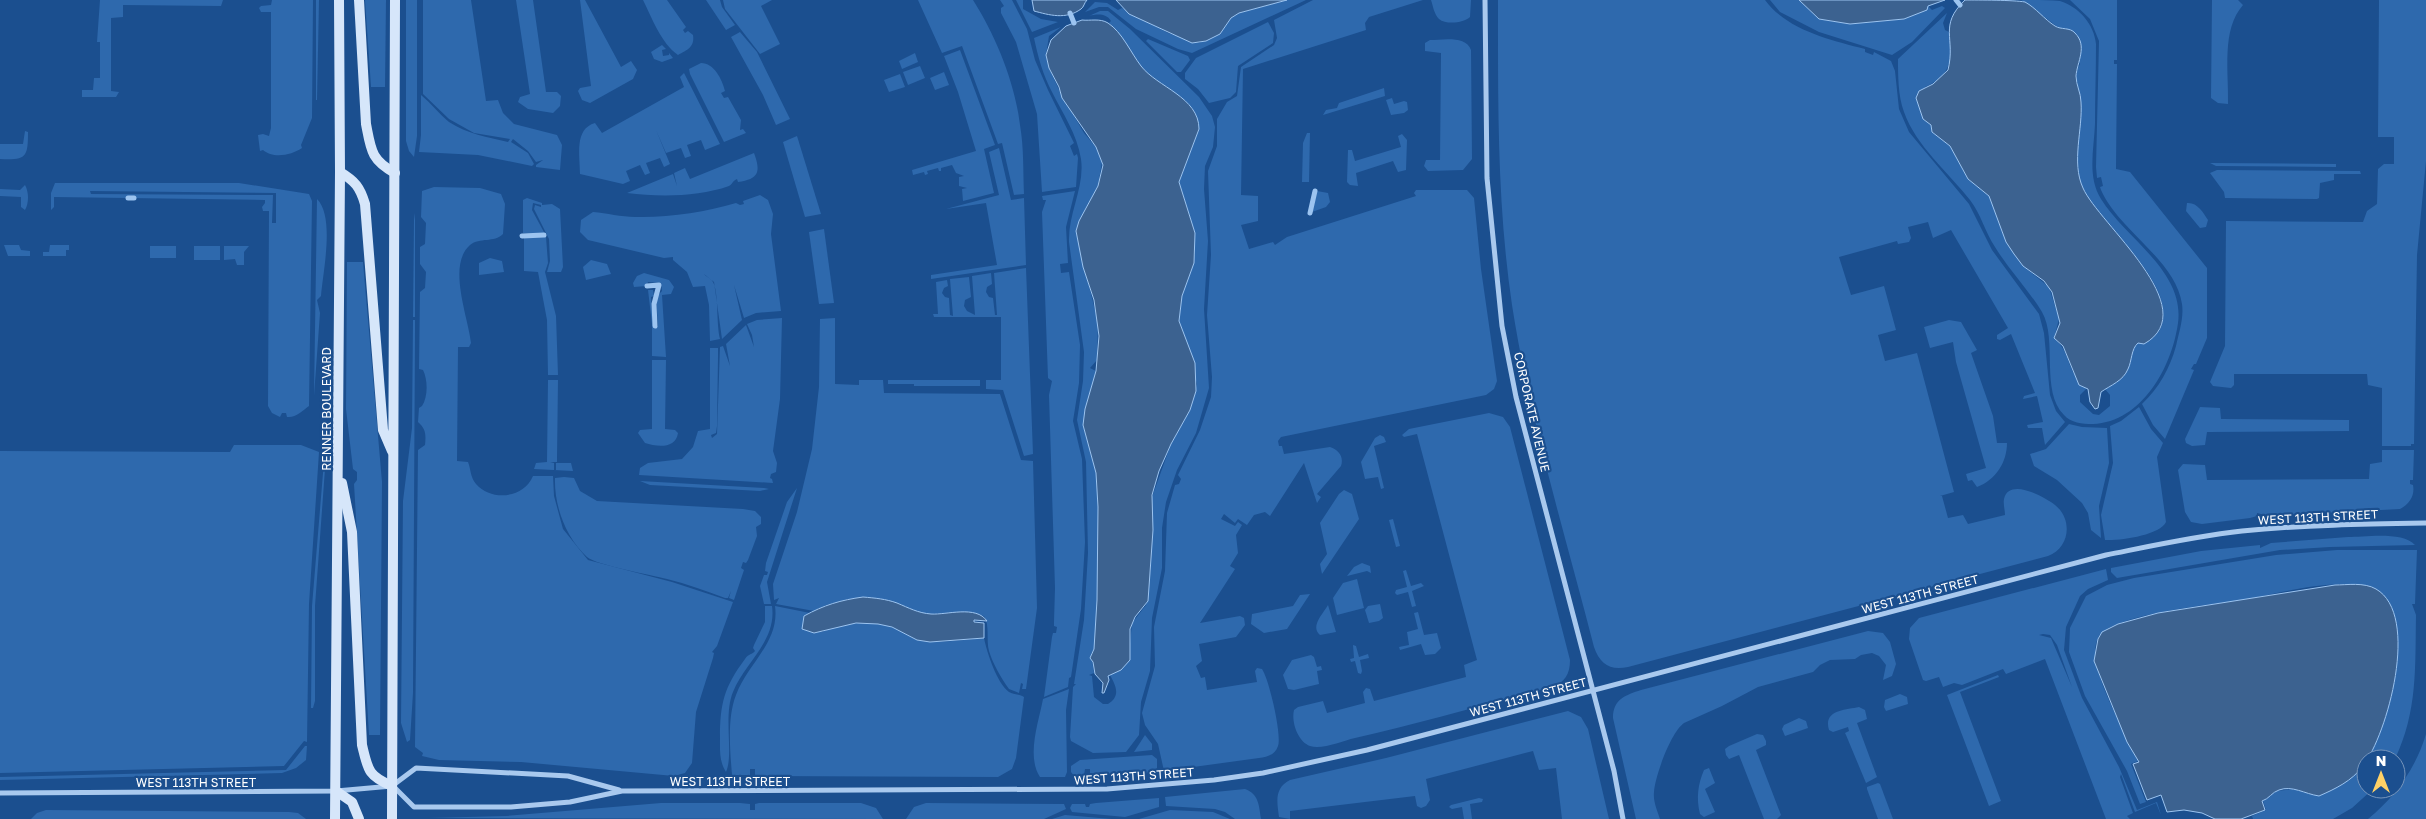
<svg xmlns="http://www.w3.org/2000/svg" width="2426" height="819" font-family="'Golos Text',sans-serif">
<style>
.green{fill:#2e69ad;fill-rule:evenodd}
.water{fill:#3c6290;stroke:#9cc4f0}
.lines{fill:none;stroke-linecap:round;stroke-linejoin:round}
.stream{stroke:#9cc4f0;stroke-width:5}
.minor{stroke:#a9c9ee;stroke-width:5}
.secondary{stroke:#d6e6fa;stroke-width:10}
.labels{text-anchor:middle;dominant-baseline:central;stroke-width:4.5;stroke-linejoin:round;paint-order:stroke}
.street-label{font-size:12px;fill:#fff;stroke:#1b4f8f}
</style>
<rect width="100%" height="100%" fill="#1b4f8f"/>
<!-- green -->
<g class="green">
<path d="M100,0H223L221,6L123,5V17L111,18V91L119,92L116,97H82V90H93L94,78H100V42H97Z"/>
<path d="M272,0H313L312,118L301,145L302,148C292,155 273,159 263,150L260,151L258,135L263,134L269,136L271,128V12H261L259,8L261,6L271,5Z"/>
<path d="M316,0H319L317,100H316Z"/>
<path d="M365,0H386L385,87H371Z"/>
<path d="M406,0H417V136L414,157L409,151L406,141Z"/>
<path d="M423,0H471L486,101L498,100L503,113L514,124L557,135L562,145L560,170L536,167V165L543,160L536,162L528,151L513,139L511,142L528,153L534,164L532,166L478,155L419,152L421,135V95C431,103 439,114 449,122C467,134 488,137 508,142L510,139L474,133L449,119L423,94Z"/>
<path d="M516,0H533L546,92H557L561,96L560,106L553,113L528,109L518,102L520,97L530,94Z"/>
<path d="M580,0H585L621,67L631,61L637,70L633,79L590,103L582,100L578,91L580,88L591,86Z"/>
<path d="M643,0H667L686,27L683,30L685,33L688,31L693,35C695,47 687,50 678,55C661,43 652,18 643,0Z"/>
<path d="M706,0H720L722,7L735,25L726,30Z"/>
<path d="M723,0H772L761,6L780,44L760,54L725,9Z"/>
<path d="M918,0H973C996,36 1015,83 1020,125C1024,148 1023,171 1024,194L1014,195L1002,143L998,144L962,46L942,53Z"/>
<path d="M1000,0H1012L1027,29L1035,60L1048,90L1074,143L1070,146L1074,156L1077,154L1078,158L1076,187L1042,192L1037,114L1016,42L1001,13V8L1004,6Z"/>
<path d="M1016,0H1023V9L1041,19L1058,22L1032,32Z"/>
<path d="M1287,0H1306L1192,53L1178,49L1136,29L1108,7H1099L1085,12L1095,2L1107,3L1118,10L1122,8L1168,33L1199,43L1220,34L1231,18L1239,13Z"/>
<path d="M1313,0H1423L1369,17L1365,23L1366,30L1243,69L1241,195L1258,196V221L1241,225L1249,249L1273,242L1275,245L1287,237L1416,196L1414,193L1416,190H1467L1474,198L1481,269L1497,381L1494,389L1486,395L1281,437L1278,441L1279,446H1282L1284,454L1330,447C1339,450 1344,457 1341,466L1317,494L1321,497L1317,503L1304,463L1270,516L1265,512L1254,515L1247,525L1238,519L1235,523L1224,514L1221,519L1235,526L1238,522L1242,525L1236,535L1238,553L1230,566L1235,569L1200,623L1240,616L1244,618L1245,625L1236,637L1199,644L1202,661L1196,666L1201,678L1205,677L1207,690L1257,682L1255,671L1257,668L1262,669C1269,679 1282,735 1278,746C1275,755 1267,757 1259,758L1164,771L1158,744L1145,725L1142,713L1155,666L1154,627L1165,571L1167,513L1175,485L1179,484L1181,479L1178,475L1200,430L1211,397L1212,377L1207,315L1211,255L1208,171L1217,146V119L1227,102L1237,96L1241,67L1274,45L1277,38L1274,20Z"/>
<path d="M1431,0H1471L1470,17C1464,23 1446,25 1439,19C1434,14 1433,6 1431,0Z"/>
<path d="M1498,0H1765C1787,30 1830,40 1865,49V52L1873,55L1874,52L1891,61L1895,71L1899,109L1909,132L1969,204L1992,250L2039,314L2044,333L2050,395L2056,411L2065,422L2045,445L2042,428H2028L2027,425L2043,422L2037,396L2023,399L2024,396L2035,393L2011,334L2000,340L1997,339V335L2008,328L1951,230L1933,238L1928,222L1908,227L1911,238L1909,242L1898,244L1897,241L1839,257L1851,295L1884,286L1896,330L1878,335L1885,361L1917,353L1954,492L1940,496H1942L1948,518L1963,515L1968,524L2005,515C2005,510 2003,504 2004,499C2009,477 2045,497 2055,505C2073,519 2070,548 2048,556L1628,667C1610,671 1600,664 1594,647C1565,534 1530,421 1512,305C1497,204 1498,102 1498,0Z"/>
<path d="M1770,0H1799L1819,19L1850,24L1904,19L1928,6L1932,10L1942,6L1945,8L1912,42L1892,55L1819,32L1780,12Z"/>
<path d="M2021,0C2033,0 2049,0 2060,1C2079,7 2094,24 2096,44C2096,71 2095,98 2095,124C2094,149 2087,177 2101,199C2125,238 2185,271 2178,323C2172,367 2142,422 2093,424C2082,424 2071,423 2064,415C2040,391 2058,340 2042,312C2028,289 2009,270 1995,247C1985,232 1981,214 1970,200C1948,172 1916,146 1904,112C1898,96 1898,75 1898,59L1947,13L1943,23L1945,30L1949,32C1955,57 1950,77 1925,87L1923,119L1931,125L1932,132L1950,146L1968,179L1989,196L1996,209L2002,232L2023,266L2049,287L2059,319L2054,338C2073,355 2065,372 2087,388L2080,395V402L2093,414L2099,415L2110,406V395L2105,389C2121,381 2124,361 2134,347C2140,338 2157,341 2162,325C2175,279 2098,225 2082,187C2075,169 2079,125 2081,104C2082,90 2071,78 2080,64L2059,28Z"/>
<path d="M2070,0H2117V60H2114V64H2117L2116,169L2130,172L2207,268V338L2196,364H2194L2191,369L2194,370L2165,439L2153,425L2142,404C2159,388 2170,368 2176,346C2179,332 2184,318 2182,304C2175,259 2119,231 2101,190L2100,187L2103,186L2101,177L2097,178L2096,167L2099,41L2090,19Z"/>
<path d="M2212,0H2238L2243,5C2221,30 2229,72 2228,104L2218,103L2211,98Z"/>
<path d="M2379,0H2426V161L2417,255L2414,444H2411V446H2382V388L2368,385L2367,374H2234V385L2231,388L2213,386L2210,382L2225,346L2226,221L2363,222L2367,211L2377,204L2378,169L2384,164H2394V137H2378Z"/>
<path d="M1100,11H1108L1130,29L1199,97L1212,116L1215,127L1213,147L1205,166L1204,189L1208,241L1204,309L1209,388L1196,433L1177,470L1166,502L1162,528V568L1152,618L1150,671L1141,702L1139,735L1126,752L1093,753L1071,741L1070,737L1073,687L1076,684H1074L1084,620L1088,553L1086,462L1077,420L1083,381L1084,352L1069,242C1068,213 1085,187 1081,159C1077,134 1063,114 1052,92C1043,75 1038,57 1034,38L1061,27L1049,36L1046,55L1049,68L1060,92L1084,133L1096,147L1102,162L1098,186L1076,231L1098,323L1097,360L1090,368L1096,371L1083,425L1096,473L1098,507L1099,564L1095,636L1094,649L1091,654L1094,673L1089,675L1092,676L1094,697L1103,704H1108C1121,696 1116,686 1110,675L1129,654L1132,623L1146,605L1151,566L1152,497L1171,444L1190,410L1197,384L1179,321L1182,296L1195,254V233L1179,182L1199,129C1199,98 1162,90 1145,71C1132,56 1123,38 1109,23L1111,21C1106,13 1097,14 1089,16Z"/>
<path d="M1268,22L1274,33L1273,43L1238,66L1236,92L1230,98L1209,103L1198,89L1185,79V73L1196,58Z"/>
<path d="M740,32L757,52L790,119L776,125L763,95L731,37Z"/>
<path d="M1148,39L1188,56L1190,60L1181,72H1177L1146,41Z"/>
<path d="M1430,40C1442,40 1466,35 1471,50L1472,159L1463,170L1428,171L1424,166L1426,160H1440L1441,53L1425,51V43Z"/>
<path d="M662,45L666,49L662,50L663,56L669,55V53L673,58L662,62L654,59L651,52Z"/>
<path d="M960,50L995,145L984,149L994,193L963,201L962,189L967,188L959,186V177L964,176L956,173L952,165L941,168V171H939L938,168L927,171L928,174L925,175L924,172L913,175L912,170L976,151L958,92L944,56Z"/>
<path d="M915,53L918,62L902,69L899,61Z"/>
<path d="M701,63C714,63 722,79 725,91L721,93L724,98L728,97L741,120L740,130L743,129L746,133L724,142L690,74L689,69Z"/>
<path d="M920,66L925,78L908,85L903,72Z"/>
<path d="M944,72L949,85L935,90L930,78Z"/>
<path d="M684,73L720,144L705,150L701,140L687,145L691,156L685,158L681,148L666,153L656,130L670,164L664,167L660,158L646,163L650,173L645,175L640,165L626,171L630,181L623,184L580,174C580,155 574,129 595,123L602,133L684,87L680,77Z"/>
<path d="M900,74L905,87L889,92L884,80Z"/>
<path d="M1384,88L1385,96L1323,115L1326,110L1337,108L1339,103Z"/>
<path d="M1392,98L1394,104L1404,101L1407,102L1408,110L1404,113L1391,115L1386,100Z"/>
<path d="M25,131L28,132C28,158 26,160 0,159V144H23Z"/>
<path d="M1307,133H1310L1309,182H1302L1303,143Z"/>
<path d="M1402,134L1407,140L1406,170L1398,172L1393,161L1356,173L1358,186L1350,185L1347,182L1348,150H1352L1355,161L1401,147L1398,136Z"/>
<path d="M797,136L821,214L805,217L783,142Z"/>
<path d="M999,148L1011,200L1024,198L1026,265L931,279V275L997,265L986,203L946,209L999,195L989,152Z"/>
<path d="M754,153C761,172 759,179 738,182L737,179C731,182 734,183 729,186C698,197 659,197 627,193L673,174L677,186L674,173L685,168L690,179Z"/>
<path d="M2210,163L2336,164V167L2216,166Z"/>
<path d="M2217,170L2360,171L2361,174H2334V180L2320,183L2319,198L2317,199L2225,198L2224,192L2210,173Z"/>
<path d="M55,183H239L309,194L312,201L309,406C302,411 296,418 287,417L286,413H282L280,417L272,413L268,406L269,211H263L262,207L265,203V200L54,197V207L51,210V193ZM90,191L276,193V223H272L273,195L91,194Z"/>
<path d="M25,185C29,192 29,203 25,210L21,207V197L0,196V189L20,190Z"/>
<path d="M434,187L480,188L501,194L505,204L503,234C494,243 480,237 470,245C447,265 468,316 471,343L469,347H458L457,461L468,462C471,469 470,477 476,484C492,502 524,498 533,476H553L554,496L563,529L588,560L672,582L733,602L717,646L712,652L714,653L713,658L696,712L692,763L685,773L674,776L521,762L439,760L422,756L423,753L415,747L418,450L425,445C426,435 426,429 418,422L419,408L422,406C428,397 428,380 423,370L419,369L420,292L425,288L426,272L420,264V247L425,244L426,223L421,217L422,191Z"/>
<path d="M1075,191L1066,227L1068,263L1060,264L1061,273L1069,272L1080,345L1079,383L1073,421L1082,459L1085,542L1081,609L1071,677L1069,678L1068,687L1044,697L1052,637L1053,633H1056L1057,627L1054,626V622L1055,588L1049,395L1052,381L1048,378L1042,212L1046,200H1043L1042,196Z"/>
<path d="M1317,191L1328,193L1330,202L1326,207L1312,212Z"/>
<path d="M760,195L768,200L773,214L771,234L781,311L756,313L744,318L734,285L742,320L722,339L714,282L704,274C706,277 711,278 713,282C719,293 716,324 720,339L710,341L709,305L705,286L693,287L687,272L673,260V257L664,258L588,240L580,232L581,220L593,212C607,213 621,217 635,217C668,218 705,212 736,203L740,205L744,204L743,201Z"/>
<path d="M527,198L542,203V205L552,204L560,209L563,267L561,272H547L550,261L549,239L534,209L535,205L541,207V205L533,203L532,210L545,234L523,233V200Z"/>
<path d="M317,199C335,217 323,271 321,296L317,300L320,313L314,396Z"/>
<path d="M2187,203C2197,202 2203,212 2208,220L2206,227L2200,228L2186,211Z"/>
<path d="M415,213V317H413L414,220Z"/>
<path d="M824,229L834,303L819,304L809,232Z"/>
<path d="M524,237H546L548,263L545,272L556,316L558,375H548L547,320L538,272L524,271Z"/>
<path d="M4,245H19L21,250L30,251V256H8Z"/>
<path d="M50,245H69V250H66V256H43V252H49Z"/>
<rect x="150" y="246" width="26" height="12"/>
<rect x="194" y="246" width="26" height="14"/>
<path d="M224,246H249L244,252V265H237L235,259L224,260Z"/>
<path d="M490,258L502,261L504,272L479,275V263Z"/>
<path d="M591,260L607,264L611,274L586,280L583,267Z"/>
<path d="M347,262H363L382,482L380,735H369L354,484L357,480V472L353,469L346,409Z"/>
<path d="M1026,268L1033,454L1024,456L1003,390L986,389V380H1001V317H934L933,314H938L936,282L947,280L948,286L944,288L942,293L945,297L949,298L950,315L953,316L950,279L969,277L971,297L965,300L964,306L967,311L975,315L972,276L991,273L992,284L987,287L986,292L989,297L993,298L995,315H997L994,273Z"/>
<path d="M644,273L669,280L674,287L671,294L662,295L666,357L652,356V324L648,290H653L654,296L651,297L653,325L658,326L656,297L662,291L661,283L648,282L647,286L634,287L633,283L637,276Z"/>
<path d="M782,318L780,399L773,451L777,463L776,472L771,474L770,478L772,479L773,483L639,475L640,468L648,463L682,459L693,447L698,431L710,429V348H718V357L717,426L716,433L711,435L712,438L717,434L720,347L723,346L730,366L726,344L746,325L754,347L752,335L747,324L757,320Z"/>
<path d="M835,318V384L859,385V380H883L884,393L1000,394L1021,460L1033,461L1037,608L1026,689H1022L1023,684L1021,683L1019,693L1009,689C1001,678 993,664 989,651C986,640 990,625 984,616L959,612L928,614L914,612L899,604L848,599L826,605L814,611L776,604L779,598L774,600L773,584L797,512L812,449L819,387L820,319Z"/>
<path d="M413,320H415V332L413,693L410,740L407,742L401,723L403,501L412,428Z"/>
<path d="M1949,320L1961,322L1977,350L1971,353L1993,416L1997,443H2007C2007,462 1996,480 1977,487L1972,480L1968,481L1966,474L1986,468L1956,362L1953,342L1930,348L1924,327Z"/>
<path d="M652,360H666L665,429L675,430L678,433C676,449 657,447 645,443L638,433L640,430L652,429Z"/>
<path d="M548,380H558L557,458V462H550L554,463V470H556V463H571L573,471L534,469L536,463L547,462Z"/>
<path d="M888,380H980V386H914V384H888Z"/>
<path d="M2139,407L2151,429L2163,443L2157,457L2166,522C2160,535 2120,541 2105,540L2101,515L2113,463L2110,426L2121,421Z"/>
<path d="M2200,407L2220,408L2221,419L2349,420V431L2207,432L2205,445L2192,446L2186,443L2185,439Z"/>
<path d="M1489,413L1503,417L1510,427L1570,660C1570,674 1565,682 1552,687C1486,704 1421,723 1355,738C1342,741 1322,750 1310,746C1298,742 1291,722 1294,710L1298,707L1323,701L1327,713L1365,703L1363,692L1366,688L1370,689L1374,701L1466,677L1464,665L1477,660L1417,434L1404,437L1402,435L1409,429Z"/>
<path d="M2069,424L2082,427L2107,428L2109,463L2099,506L2101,538L2091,530L2088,513L2082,503L2057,480L2034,466L2030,454L2046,449Z"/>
<path d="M1380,435L1384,437L1386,442L1374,446L1384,488L1381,489L1378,477L1365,479L1361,462L1375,438Z"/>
<path d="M234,445H301L319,452L309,604L307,742L304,741L284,766L0,773V451L230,452Z"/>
<path d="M2382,450H2414L2413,480H2410V484L2413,485C2415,495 2410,504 2400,509L2269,516L2257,513V516L2250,518L2202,524L2191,522L2185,512L2178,470L2183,464L2205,465L2207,480L2369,479L2370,464L2382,462Z"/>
<path d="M324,461L325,469L315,606V701L313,708H311L312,606Z"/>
<path d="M564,477L574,478L580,491L597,501L743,509L755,511L761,517V524L756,527L757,536L748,560L746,563L743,562L741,568L744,570L734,600L729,598L731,591L728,598H725C706,591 687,584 667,579C652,575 596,565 587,557C566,538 554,506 555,478Z"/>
<path d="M640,481L764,488L769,489L760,491L650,485Z"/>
<path d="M797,488L767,582L771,604H764L760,586L764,575H767L768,572L765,571L766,563L787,502Z"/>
<path d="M1344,490L1352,494L1359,519L1322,574L1320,564L1327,554L1320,523L1339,494Z"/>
<path d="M1393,519L1400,546L1396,547L1389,520Z"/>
<path d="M2348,537C2365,537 2403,531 2415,545L2330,547L2280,550L2117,578L2111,572V568L2201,551L2260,545V548L2271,543Z"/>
<path d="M2337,550H2417L2415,604H2412L2416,615C2415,666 2418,711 2395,759H2367C2388,723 2415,633 2384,597C2379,591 2373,587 2365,586C2329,580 2288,591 2253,598C2224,604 2112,612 2098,638C2084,665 2127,734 2138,761L2131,764L2146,802L2140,804L2127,771L2085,696L2069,652L2070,628L2086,596L2107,585L2134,578L2276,555Z"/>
<path d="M1362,563L1370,566L1371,573L1367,571L1347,576L1354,567Z"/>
<path d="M2106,569L2108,580L2088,589L2080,596L2066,627L2064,650L2082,698L2119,767L2137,810L2157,802L2161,815L2156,803L2135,812L2121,774L2120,777L2133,813L2127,816L2130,819H2106L2045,659L2006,674L2003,669L1962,685L1954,683L1943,687L1939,677L1926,681L1923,680L1909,639L1910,628L1919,618ZM2043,634L2050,635L2057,645L2072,687L2051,638L2039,635Z"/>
<path d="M1406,570L1411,586L1421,583L1424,586L1412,591L1416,606L1412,607L1408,592L1397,595L1395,593L1396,590L1407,587L1403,571Z"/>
<path d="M1357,579L1364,608L1337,615L1333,598L1343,583Z"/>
<path d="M1310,594L1287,629L1264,633L1251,624L1252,614L1293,606L1300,595Z"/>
<path d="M1380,604L1383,618L1379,621L1369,623L1365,610L1368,606Z"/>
<path d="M1328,605L1336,632L1320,635C1310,626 1323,614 1328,605Z"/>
<path d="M765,606H772C777,641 745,662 733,692C723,716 734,754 726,772C719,761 720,750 720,738C720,704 724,687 745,659C749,653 752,655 755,651L753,648L754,645L765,622Z"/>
<path d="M775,606L810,613L804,616L822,632C842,622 873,619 894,628C902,631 910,638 918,640C939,644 963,640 984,638C987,653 997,683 1009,692C1014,695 1020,694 1024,697L1016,758L1012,769L998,777L758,776L755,775V769H750V775H732C730,750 727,718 736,695C748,663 780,642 775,606Z"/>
<path d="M1418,612L1424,635L1437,633L1441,648L1435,654L1425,655L1421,644L1400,650L1399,647L1409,645L1407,632L1418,629L1414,613Z"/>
<path d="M1868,631L1883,633L1890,642L1896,664L1892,676L1883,680L1886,665L1879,656L1872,653L1861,655L1855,659L1830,660L1820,665L1813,672L1758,687L1722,706L1684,723C1671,732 1655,776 1654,792C1653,801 1657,810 1660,819H1636L1613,718C1613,699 1626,695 1641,690Z"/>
<path d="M1353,645L1356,646L1359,657L1368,654L1369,658L1360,660L1362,671L1361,674L1358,673L1355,661L1351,662L1350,659L1354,658Z"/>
<path d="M1311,655L1314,657L1317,667L1321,666L1322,670L1317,671L1319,684L1294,690L1288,689L1283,675L1292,660Z"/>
<path d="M1998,675L1999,677L1960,692L2001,801L1989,806L1947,695Z"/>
<path d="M1069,689L1066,710L1067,772L1065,777H1040C1026,756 1039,721 1043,699Z"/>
<path d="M1900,694L1907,697L1908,704L1886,711L1884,707L1885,700Z"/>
<path d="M1859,707L1865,710L1867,719L1857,723L1877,777L1866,783L1846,735L1845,733L1849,731L1848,727L1833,732L1829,730C1823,710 1845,710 1859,707Z"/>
<path d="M1568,711L1581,717L1588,729L1609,819H1562L1556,768L1539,770L1533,751L1426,779L1430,800L1426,806L1421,808L1417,806L1415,796L1290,811V819L1279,817C1277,802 1274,788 1290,780L1386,758Z"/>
<path d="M1799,718L1806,721L1808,728L1785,736L1782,729L1784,725Z"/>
<path d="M1757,734L1763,735L1766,741V745L1756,750L1781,815L1777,819H1764L1739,755L1729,759L1726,755L1725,749L1729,746Z"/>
<path d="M2426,734V819H2368C2395,797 2416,768 2426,734Z"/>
<path d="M1145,735L1152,744V750L1134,752Z"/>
<path d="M305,746H307L306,760L296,768L282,773L0,780V777L286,770Z"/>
<path d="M1152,755L1157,759V772L1097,776L1090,775V769H1085L1084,775L1075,777L1071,772V766L1080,760Z"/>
<path d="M2366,761V789H2373L2352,808L2333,819H2253L2252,816L2266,810L2263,801L2276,791L2294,789L2363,766Z"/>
<path d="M1709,768L1715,783L1705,789L1715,812L1704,817L1700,814C1696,798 1698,784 1704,770Z"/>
<path d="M1878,783L1880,784L1893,819H1878L1867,789V787Z"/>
<path d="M1245,789C1259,794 1259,806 1261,819H1235L1225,812L1215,809L1166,806L1165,797Z"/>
<path d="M1159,798V807L1125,817L1072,812L1070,808L1072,804H1085L1086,807H1089L1090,804L1096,803Z"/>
<path d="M1479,798L1483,799L1482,802L1470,804L1472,819H1464L1462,807L1452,809L1449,807L1451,805Z"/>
<path d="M661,803H740L750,804V810H755V804L759,803H861L876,808L883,819L428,818L506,816Z"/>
<path d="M926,803L1064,804L1066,809L1044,819H906L914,807Z"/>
<path d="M46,810L289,812L298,813L306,819H31L37,813Z"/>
<path d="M1170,810L1213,812L1230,819H1139Z"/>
<path d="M1065,815L1112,819H1052Z"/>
</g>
<!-- water -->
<g class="water">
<path d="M1032,0H1087C1084,3 1084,7 1081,9C1066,20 1049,15 1034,11Z"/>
<path d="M1116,0H1287L1239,13L1231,18L1220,34L1206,41L1192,43L1129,14Z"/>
<path d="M1799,0H1945L1928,6L1927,10L1904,19L1850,24L1819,19Z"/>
<path d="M1965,0C1979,0 2014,0 2025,2C2036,8 2044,19 2055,26C2061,30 2070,27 2075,33C2088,46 2077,62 2076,76C2076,85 2081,93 2081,102C2083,129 2071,162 2083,188C2098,223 2206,309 2144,344L2138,343C2131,349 2132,361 2128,369C2123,381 2111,385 2101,392L2098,408L2095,409L2090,402L2088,389L2079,385L2063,346L2054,338L2060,323L2052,292L2044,281L2023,266L2014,254L2006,242L1989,196L1968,179L1950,146L1932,132L1931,125L1923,119L1916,98L1919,91L1933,84L1948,70C1956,38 1938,26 1965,0Z"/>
<path d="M1082,20C1090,21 1100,18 1108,23C1122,32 1131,53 1141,66C1157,87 1199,97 1199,129L1179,182L1195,233L1194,263L1182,296L1179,321L1195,363L1196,391L1190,410L1171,444L1159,471L1152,495L1153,530L1148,601L1135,617L1130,629V660L1121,670L1108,676L1109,680L1104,693H1102L1103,683L1095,674L1093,662L1090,658L1094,649L1097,600L1098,507L1096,473L1083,425L1085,409L1096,371L1099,336L1094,300L1083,267L1076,231L1079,221L1098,186L1103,165L1096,147L1062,98L1059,87L1049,68L1046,55L1051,40L1066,26Z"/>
<path d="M2335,585C2347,585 2364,582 2376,589C2421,615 2387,735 2363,766C2352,781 2335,789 2319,796C2305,794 2292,785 2279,790C2272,792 2269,799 2262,801L2265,810L2241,819H2215L2202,813L2184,810L2167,812L2161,795L2147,800L2133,764L2139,762L2127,742L2094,661L2098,639L2102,632L2118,624L2158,613Z"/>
<path d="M863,597C875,598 886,599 897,603C909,608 918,613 931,614C947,615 976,605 987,621L974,620V622L984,623V638L930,642L917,640L892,627L878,624L856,623L814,633L802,629L804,616C824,605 841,600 863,597Z"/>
</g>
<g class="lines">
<!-- stream -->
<g class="stream">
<path d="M1956,0L1960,5"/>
<path d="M1070,13L1074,23"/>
<path d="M128,198H134"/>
<path d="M1310,213L1315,191"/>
<path d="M522,236L544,235"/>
<path d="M647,286L659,285L654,304L655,326"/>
</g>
<!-- minor -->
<g class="minor">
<path d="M1485,0L1487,178L1502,326L1516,397L1614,771L1623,819"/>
<path d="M393,786L414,807H511L570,802L622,791L1107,789L1214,780L1263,773L1367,750L2106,555C2151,546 2196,536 2242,531C2303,525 2365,524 2426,523"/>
<path d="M0,793L336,791L392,786L416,768L568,776L619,790"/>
</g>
<!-- secondary -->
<g class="secondary">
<path d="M359,0L366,124C371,150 371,160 395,173"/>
<path d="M340,172C355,181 360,187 365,204L383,430L392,451"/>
<path d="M342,483L352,532L362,745C368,770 368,776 392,786"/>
<path d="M336,791L352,802L359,819"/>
<path d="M335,819L340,172L339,0"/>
<path d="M392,819L395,0"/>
</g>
</g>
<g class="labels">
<!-- street labels -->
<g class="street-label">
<text transform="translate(326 409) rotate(-90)">RENNER BOULEVARD</text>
<text transform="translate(1532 412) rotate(77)">CORPORATE AVENUE</text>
<text transform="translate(2318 517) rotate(-3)">WEST 113TH STREET</text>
<text transform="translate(1920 594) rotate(-15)">WEST 113TH STREET</text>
<text transform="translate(1528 697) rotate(-15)">WEST 113TH STREET</text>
<text transform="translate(1134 776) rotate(-4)">WEST 113TH STREET</text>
<text x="730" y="781">WEST 113TH STREET</text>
<text x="196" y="782">WEST 113TH STREET</text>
</g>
</g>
<!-- north arrow -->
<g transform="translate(2381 774)"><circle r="24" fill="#1b4f8f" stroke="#7695bc"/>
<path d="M0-4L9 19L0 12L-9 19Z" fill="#ffd166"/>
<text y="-8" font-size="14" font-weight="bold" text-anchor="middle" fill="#ffffff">N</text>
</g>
</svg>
